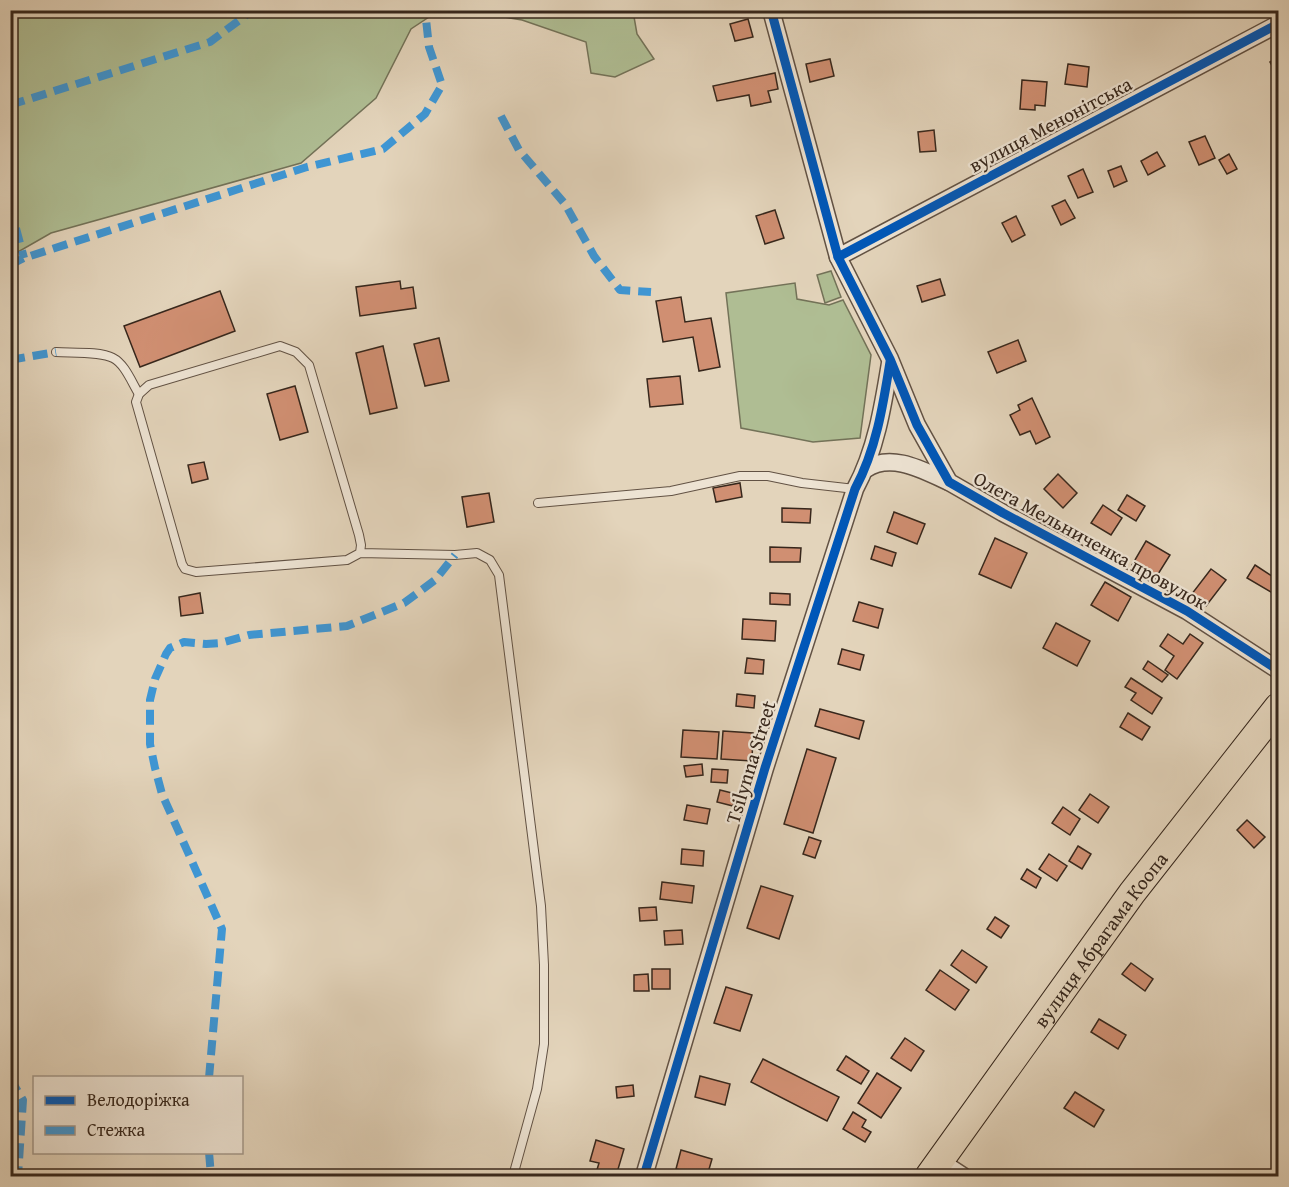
<svg xmlns="http://www.w3.org/2000/svg" width="1289" height="1187" font-family="'Gentium Book Plus',serif">
<style>
.green{fill:#afbd93;stroke:#737258;stroke-width:1.5}
.building{fill:#d08f72;stroke:#37271c;stroke-width:1.5}
.lines{fill:none;stroke-linecap:round;stroke-linejoin:round}
.service-casing{stroke:#625244;stroke-width:10}
.minor-casing{stroke:#625244;stroke-width:19}
.primary-casing{stroke:#37271c;stroke-width:29}
.service{stroke:#ede3d3;stroke-width:8}
.minor{stroke:#ede3d3;stroke-width:16}
.primary{stroke:#e3d4bb;stroke-width:27}
.quiet{stroke:#3e96d4;stroke-width:8;stroke-dasharray:15 8;stroke-linecap:butt}
.cycleway-casing{stroke:#ede3d3;stroke-width:13}
.cycleway{stroke:#0057b8;stroke-width:9}
.labels{text-anchor:middle;dominant-baseline:central;stroke-width:4.5;stroke-linejoin:round;paint-order:stroke}
.street-label{font-size:20px;fill:#37271c;stroke:#ede3d3}
</style>
<rect width="100%" height="100%" fill="#e3d4bb"/>
<filter id="stains"><feTurbulence type="fractalNoise" baseFrequency=".00333" numOctaves="4"/><feColorMatrix values="0 0 0 0 .2 0 0 0 0 .09 0 0 0 0 .02 0 0 0 .5 -.17"/></filter>
<radialGradient id="worn" r=".72"><stop offset=".6" stop-color="#630" stop-opacity="0"/><stop offset="1" stop-color="#630" stop-opacity=".3"/></radialGradient>
<!-- green -->
<g class="green">
<path d="M23,11V10L438,11L411,29L376,98L301,163L51,233L11,256V13Z"/>
<path d="M469,11H633L637,34L654,59L615,77L591,73L586,42L522,20Z"/>
<path d="M831,271L841,297L825,303L817,275Z"/>
<path d="M795,283L797,299L829,305L843,300L871,355L860,438L813,442L741,428L726,293Z"/>
</g>
<!-- building -->
<g class="building">
<path d="M748,19L753,37L735,41L730,24Z"/>
<path d="M1278,57V77L1270,62Z"/>
<path d="M830,59L834,76L810,82L806,64Z"/>
<path d="M1068,64L1089,67L1087,87L1065,84Z"/>
<path d="M775,73L778,89L768,91L771,102L751,106L749,95L717,101L713,86Z"/>
<path d="M1022,80L1047,82L1045,106L1035,105V110L1020,109Z"/>
<path d="M934,130L936,151L920,152L918,132Z"/>
<path d="M1205,136L1215,158L1199,165L1189,142Z"/>
<path d="M1157,152L1165,166L1148,175L1141,161Z"/>
<path d="M1229,154L1237,169L1227,174L1219,160Z"/>
<path d="M1121,166L1127,181L1114,187L1108,171Z"/>
<path d="M1083,169L1093,192L1078,198L1068,176Z"/>
<path d="M1065,200L1075,218L1061,225L1052,206Z"/>
<path d="M775,210L784,238L765,244L756,216Z"/>
<path d="M1016,216L1025,235L1012,242L1002,223Z"/>
<path d="M940,279L945,295L922,302L917,286Z"/>
<path d="M400,281L401,289L413,287L416,308L360,316L356,287Z"/>
<path d="M220,291L235,331L140,367L124,326Z"/>
<path d="M681,297L685,322L711,318L720,367L699,371L693,337L663,342L656,301Z"/>
<path d="M439,338L449,381L425,386L414,344Z"/>
<path d="M1018,340L1026,361L997,373L988,352Z"/>
<path d="M383,346L397,408L370,414L356,353Z"/>
<path d="M680,376L683,404L650,407L647,379Z"/>
<path d="M295,386L308,432L280,440L267,394Z"/>
<path d="M1032,398L1050,437L1036,444L1030,431L1020,435L1010,415L1020,410L1018,405Z"/>
<path d="M204,462L208,479L192,483L188,465Z"/>
<path d="M1058,474L1077,493L1063,508L1044,489Z"/>
<path d="M740,483L742,497L716,502L713,488Z"/>
<path d="M489,493L494,522L467,527L462,497Z"/>
<path d="M1127,495L1145,506L1136,521L1118,510Z"/>
<path d="M1103,505L1122,518L1111,535L1091,523Z"/>
<path d="M782,508L811,509L810,523L782,522Z"/>
<path d="M894,512L925,524L917,544L887,532Z"/>
<path d="M995,538L1027,553L1011,588L979,574Z"/>
<path d="M1146,541L1170,555L1155,579L1132,565Z"/>
<path d="M875,546L896,553L892,566L871,559Z"/>
<path d="M770,547L801,548L800,562H770Z"/>
<path d="M1255,565L1278,580V591L1276,595L1247,578Z"/>
<path d="M1211,569L1226,580L1206,606L1191,595Z"/>
<path d="M1105,582L1131,597L1118,621L1091,605Z"/>
<path d="M200,593L203,613L181,616L179,597Z"/>
<path d="M770,593L790,594V605L770,604Z"/>
<path d="M859,602L883,609L878,628L853,621Z"/>
<path d="M743,619L776,621L775,641L742,639Z"/>
<path d="M1056,623L1090,641L1077,666L1043,648Z"/>
<path d="M1168,634L1183,644L1190,634L1203,643L1177,679L1165,670L1174,656L1160,646Z"/>
<path d="M842,649L864,655L860,670L838,664Z"/>
<path d="M747,658L764,660L763,674L745,673Z"/>
<path d="M1148,661L1168,675L1162,682L1143,669Z"/>
<path d="M1131,678L1162,698L1152,714L1131,700L1136,693L1125,687Z"/>
<path d="M737,694L755,696L754,708L736,706Z"/>
<path d="M820,709L864,721L859,739L815,726Z"/>
<path d="M1128,713L1150,727L1142,740L1120,727Z"/>
<path d="M683,730L719,732L717,759L681,757Z"/>
<path d="M723,731L753,733L752,761L721,759Z"/>
<path d="M807,749L836,758L813,833L784,824Z"/>
<path d="M702,764L703,775L686,777L684,766Z"/>
<path d="M712,769L728,770L727,783L711,782Z"/>
<path d="M720,790L736,794L733,806L717,802Z"/>
<path d="M1090,794L1109,807L1098,823L1079,810Z"/>
<path d="M687,805L710,809L707,824L684,820Z"/>
<path d="M1063,807L1080,819L1070,835L1052,823Z"/>
<path d="M1247,820L1265,837L1254,848L1237,830Z"/>
<path d="M809,837L821,841L815,858L803,854Z"/>
<path d="M1078,846L1091,854L1082,869L1069,861Z"/>
<path d="M682,849L704,851L703,866L681,864Z"/>
<path d="M1049,854L1067,866L1057,881L1039,869Z"/>
<path d="M1027,869L1041,878L1036,888L1021,879Z"/>
<path d="M662,882L694,886L692,903L660,899Z"/>
<path d="M761,886L793,896L779,939L747,928Z"/>
<path d="M656,907L657,920L640,921L639,908Z"/>
<path d="M995,917L1009,926L1001,938L987,929Z"/>
<path d="M682,930L683,944L665,945L664,931Z"/>
<path d="M962,950L987,967L976,983L951,965Z"/>
<path d="M1131,963L1153,979L1145,991L1122,974Z"/>
<rect x="652" y="969" width="18" height="20"/>
<path d="M940,970L969,990L955,1010L926,990Z"/>
<path d="M648,974L649,991H634V975Z"/>
<path d="M726,987L752,995L740,1031L714,1023Z"/>
<path d="M1099,1019L1126,1035L1118,1049L1091,1032Z"/>
<path d="M905,1038L924,1051L911,1071L891,1058Z"/>
<path d="M846,1056L869,1071L861,1084L837,1070Z"/>
<path d="M763,1059L839,1097L827,1121L751,1082Z"/>
<path d="M877,1073L901,1088L881,1118L858,1103Z"/>
<path d="M700,1076L730,1084L725,1105L695,1097Z"/>
<path d="M633,1085L634,1096L617,1098L616,1087Z"/>
<path d="M1075,1092L1104,1110L1094,1127L1064,1108Z"/>
<path d="M853,1112L866,1120L862,1127L871,1132L865,1142L843,1129Z"/>
<path d="M596,1140L624,1149L616,1176L596,1173L599,1163L590,1161Z"/>
<path d="M681,1150L712,1159L707,1176L676,1169Z"/>
<path d="M1079,1171L1088,1176H1075Z"/>
</g>
<g class="lines">
<!-- service casing -->
<g class="service-casing">
<g id="service">
<path d="M56,352C71,353 100,351 113,358C125,364 132,383 139,394"/>
<path d="M538,503L671,491L740,476H768L802,483L855,489"/>
<path d="M360,553L361,545L359,535L309,365L296,352L280,346L149,385L139,394L136,402L182,564L185,569L196,572L347,560L360,553L455,555L477,553L490,560L499,575L541,906L544,965V1044L537,1089L513,1176"/>
<path d="M1269,663L1278,654"/>
</g>
</g>
<!-- minor casing -->
<g class="minor-casing">
<g id="minor">
<path d="M771,10L838,257L890,359L917,425L949,482L1003,513L1187,611L1278,670"/>
<path d="M838,257L1278,24"/>
<path d="M866,469C892,452 924,471 949,482"/>
<path d="M940,1161L963,1176"/>
<path d="M644,1176L765,768L855,489C876,450 883,406 890,363"/>
</g>
</g>
<!-- primary casing -->
<g class="primary-casing">
<g id="primary">
<path id="s1" d="M929,1176L1132,893L1278,707"/>
</g>
</g>
<!-- service -->
<use href="#service" class="service"/>
<!-- minor -->
<use href="#minor" class="minor"/>
<!-- primary -->
<use href="#primary" class="primary"/>
<!-- quiet -->
<g class="quiet">
<path d="M10,105L210,42L253,10"/>
<path d="M501,116L519,150L565,204L594,256L620,290L651,292"/>
<path d="M10,206L24,258"/>
<path d="M10,265L24,258L307,167L383,149L425,114L442,85L429,47L425,10"/>
<path d="M10,360L56,352"/>
<path d="M10,1078L23,1100L18,1176"/>
<path d="M209,1078L222,929L162,794L155,768L150,744V700L155,679L166,654L170,648L184,642L206,644L221,643L249,635L347,626L404,603L435,580L455,555"/>
<path d="M209,1152L211,1176"/>
</g>
<!-- cycleway casing -->
<g class="cycleway-casing">
<g id="cycleway">
<path d="M771,10L838,257L890,359L917,425L949,482L1003,513L1187,611L1278,670"/>
<path d="M838,257L1278,24"/>
<path d="M644,1176L765,768L855,489C876,450 883,406 890,362"/>
</g>
</g>
<!-- cycleway -->
<use href="#cycleway" class="cycleway"/>
</g>
<g class="labels">
<!-- street labels -->
<g class="street-label">
<text transform="translate(1050 124) rotate(-28)">вулиця Менонітська</text>
<text transform="translate(1091 540) rotate(29)">Олега Мельниченка провулок</text>
<text transform="translate(750 762) rotate(-73)">Tsilynna Street</text>
<text stroke="none"><textPath href="#s1" startOffset="292">вулиця Абрагама Коопа</textPath></text>
</g>
</g>
<!-- margin -->
<rect width="1289" height="1187" fill="none" stroke="#e3d4bb" stroke-width="36"/>
<rect x="12" y="12" width="1265" height="1163" fill="none" stroke="#37271c" stroke-width="3"/>
<rect x="18" y="18" width="1253" height="1151" fill="none" stroke="#37271c" stroke-width="1.5"/>
<!-- legend -->
<rect x="33" y="1076" width="210" height="78" fill="#ede3d3" stroke="#a4988a" stroke-width="1.5"/>
<rect x="45" y="1096" width="30" height="9" fill="#0057b8" stroke="#a4988a" stroke-width="1.5"/>
<text x="87" y="1106" font-size="18" fill="#37271c">Велодоріжка</text>
<rect x="45" y="1126" width="30" height="9" fill="#3e96d4" stroke="#a4988a" stroke-width="1.5"/>
<text x="87" y="1136" font-size="18" fill="#37271c">Стежка</text>
<rect width="100%" height="100%" filter="url(#stains)"/>
<rect width="100%" height="100%" fill="url(#worn)"/>
</svg>
